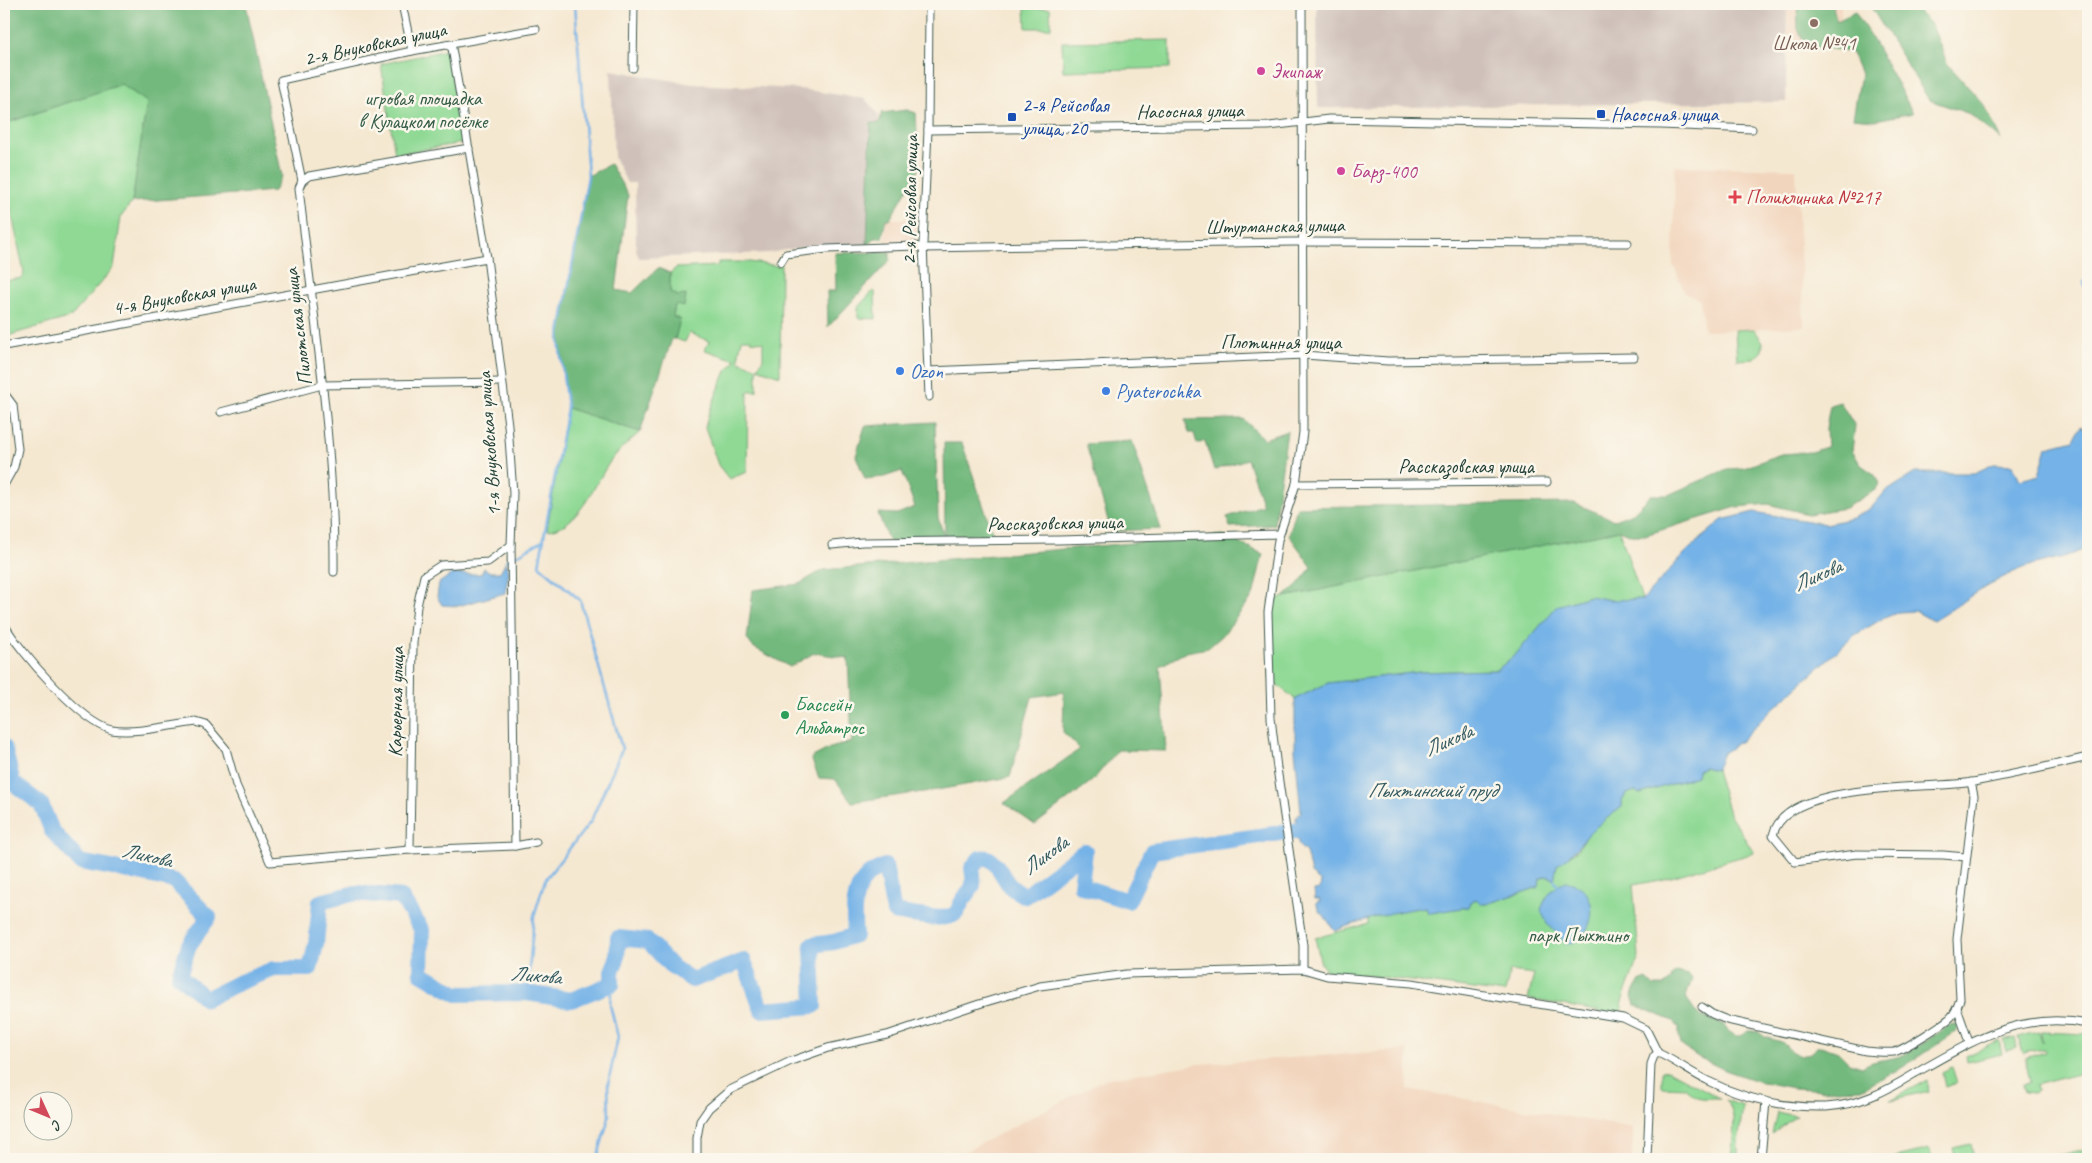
<svg xmlns="http://www.w3.org/2000/svg" width="2092" height="1163" font-family="Caveat,sans-serif">
<style>
.built{fill:#f2d5bd}
.industrial{fill:#cfc1ba}
.green{fill:#8fd994;stroke:#578b64;fill-rule:evenodd}
.forest{fill:#73b97e;stroke:#497b59}
.water{fill:#74b2e7;stroke:#4a788e}
.lines{fill:none;stroke-linecap:round;stroke-linejoin:round}
.stream{stroke:#74b2e7;stroke-width:2.5}
.river{stroke:#74b2e7;stroke-width:16}
.minor-casing{stroke:#3f574c;stroke-width:9}
.minor{stroke:#fff;stroke-width:7}
.education-dot{fill:#8d6e63;stroke:#fbf7ec;stroke-width:2}
.hotel-dot{fill:#d1479c;stroke:#fbf7ec;stroke-width:2}
.transit-dot{fill:#1a4fb4;stroke:#fbf7ec;stroke-width:2}
.health-dot{fill:#e0444e;stroke:#fbf7ec;stroke-width:2}
.shop-dot{fill:#3f7fe0;stroke:#fbf7ec;stroke-width:2}
.leisure-dot{fill:#2e9e5b;stroke:#fbf7ec;stroke-width:2}
.labels{text-anchor:middle;dominant-baseline:central;stroke-width:5;stroke-linejoin:round;paint-order:stroke}
.education-label{font-size:20px;fill:#785e54;stroke:#fbf7ec}
.street-label{font-size:20px;fill:#1f3d34;stroke:#fbf7ec}
.hotel-label{font-size:20px;fill:#b23c85;stroke:#fbf7ec;text-anchor:start}
.park-label{font-size:20px;fill:#355c47;stroke:#fbf7ec}
.transit-label{font-size:20px;fill:#164399;stroke:#fbf7ec;text-anchor:start}
.health-label{font-size:20px;fill:#be3a42;stroke:#fbf7ec;text-anchor:start}
.shop-label{font-size:20px;fill:#366cbe;stroke:#fbf7ec;text-anchor:start}
.leisure-label{font-size:20px;fill:#27864d;stroke:#fbf7ec;text-anchor:start}
.water-label{font-size:21px;font-style:italic;fill:#345a61;stroke:#fbf7ec}
</style>
<rect width="100%" height="100%" fill="#fbf7ec"/>
<filter id="ink" filterUnits="userSpaceOnUse"><feTurbulence type="fractalNoise" baseFrequency=".02" numOctaves="2"/><feDisplacementMap in="SourceGraphic" scale="10" xChannelSelector="R" yChannelSelector="G"/><feConvolveMatrix kernelMatrix="1 2 1 2 8 2 1 2 1" color-interpolation-filters="sRGB"/></filter>
<filter id="wash" filterUnits="userSpaceOnUse"><feTurbulence type="fractalNoise" baseFrequency=".0096" numOctaves="4" result="noise"/><feDisplacementMap in="SourceGraphic" scale="20" xChannelSelector="R" yChannelSelector="G"/><feGaussianBlur stdDeviation="1.12" result="paint"/><feColorMatrix in="noise" values="0 0 0 0 0 0 0 0 0 0 0 0 0 0 0 0 0 1.4 0 .05"/><feComposite in="paint" operator="in"/></filter>
<g filter="url(#wash)">
<rect width="100%" height="100%" fill="#f5e8d1"/>
<!-- built -->
<g class="built">
<path d="M1787,4H1841V44L1788,42Z"/>
<path d="M1675,166L1796,169L1804,327L1704,331L1700,300L1685,293L1673,264Z"/>
<path d="M886,219H916V246H885Z"/>
<path d="M1408,1050V1089L1633,1128L1632,1159H951L1105,1079L1198,1064Z"/>
</g>
<!-- industrial -->
<g class="industrial">
<path d="M1317,4H1787L1786,102L1318,108Z"/>
<path d="M611,70L692,84L800,89L865,99L878,114L879,123L871,124L867,246L802,247L769,253L639,258L636,249L635,183H627L614,157Z"/>
</g>
<!-- green -->
<g class="green">
<path d="M1025,8H1050L1051,28H1026Z"/>
<path d="M1170,40V68L1063,71L1062,42Z"/>
<path d="M447,50L463,143L395,154L381,64Z"/>
<path d="M121,84L147,102L132,202L121,217L114,267L71,317L4,337V281L22,278L24,273L10,205L4,203V124Z"/>
<path d="M718,262H750L779,266L781,262L780,376L757,368V391H748L747,472L729,479L718,465L705,427L708,415L726,371L736,360L705,350L709,341L689,333L685,342L675,339L680,319L673,317L675,304L684,306L686,296H678L670,292V273L676,268L718,266ZM742,339H751V341L763,342V359L757,368L739,361V352Z"/>
<path d="M873,291L875,292L876,319L858,318V307Z"/>
<path d="M1754,329L1763,342L1762,351L1754,359L1737,360L1735,330Z"/>
<path d="M567,408L640,432C631,440 620,449 612,459C595,481 580,529 547,530Z"/>
<path d="M1619,530L1642,599L1610,600L1590,596L1557,606L1517,653L1497,670L1420,672L1328,683L1295,699L1270,679V600Z"/>
<path d="M1704,767L1716,770L1729,813L1754,853L1661,880L1633,885L1639,956L1621,1004L1623,1007L1620,1015L1528,999L1534,974L1510,971L1505,993L1326,970L1321,964L1315,938L1368,924V915L1426,907L1428,913L1468,907L1470,902L1477,899L1482,904H1486L1539,887L1540,879L1546,876L1551,877L1553,880L1557,865L1576,851L1587,836L1599,824L1622,807V801L1626,794L1635,791L1640,794L1697,776L1698,770Z"/>
<path d="M2039,1032L2042,1042L2041,1032L2088,1034V1071L2036,1085L2037,1091L2033,1093L2024,1092L2022,1086L2030,1082L2025,1058L2045,1052L2044,1049L2023,1053L2018,1036Z"/>
<path d="M2015,1037L2017,1048L2006,1051L2003,1040Z"/>
<path d="M1999,1041L2002,1054L1967,1062L1966,1056Z"/>
<path d="M1952,1067L1957,1083L1945,1087L1942,1072Z"/>
<path d="M1668,1070L1720,1098C1701,1098 1699,1101 1686,1088L1662,1087V1071Z"/>
<path d="M1927,1080L1929,1091L1890,1100Z"/>
<path d="M1725,1100L1743,1106L1738,1143V1159H1731C1732,1142 1739,1113 1725,1100Z"/>
<path d="M1777,1112L1796,1116L1772,1134Z"/>
<path d="M1971,1144L1974,1159H1967L1966,1155L1955,1157L1953,1148Z"/>
<path d="M2088,1148V1159H2045Z"/>
<path d="M1929,1149L1932,1159H1894L1893,1158Z"/>
</g>
<!-- forest -->
<g class="forest">
<path d="M4,4H246L282,176L274,191L132,202L147,102L121,84L4,124Z"/>
<path d="M1797,4H1832L1837,21L1855,12L1874,42L1913,113L1875,120L1853,118L1861,74L1852,53L1834,49L1807,47L1798,29Z"/>
<path d="M1869,4H1910L1932,25L1947,63L1985,106L2001,140L1970,114L1929,100Z"/>
<path d="M907,110L916,113L919,169L890,219H886L882,238H874L867,246L871,123H879L882,113Z"/>
<path d="M610,164L628,195L616,290L632,293L658,268L670,273V292L678,296L686,295L684,307L675,305L673,317L680,319L675,339H672L640,432L567,408L559,339L588,176Z"/>
<path d="M890,252V260L828,327L827,291H836L835,253Z"/>
<path d="M1840,402L1855,426L1852,451L1861,465L1874,474L1880,483L1875,490L1845,508L1808,514L1768,504L1737,507L1645,535H1631L1619,530L1284,597L1298,584L1312,567L1289,535L1297,507L1574,503L1614,520L1633,513L1651,495H1668L1727,469L1744,468L1781,454L1811,452L1827,447L1826,428L1830,405Z"/>
<path d="M1243,419L1264,439L1287,431L1274,525L1230,527L1227,517L1263,505L1247,459L1214,470L1205,441L1197,444L1194,433H1189L1185,420Z"/>
<path d="M935,422L938,518L946,541L889,542L878,513L897,514L915,507L902,471L884,477L865,479L856,456L865,426Z"/>
<path d="M1132,441L1161,529L1111,531L1086,444Z"/>
<path d="M944,443H962L993,534L945,536Z"/>
<path d="M1223,535L1263,554L1253,596L1222,636L1208,648L1186,652L1160,666L1166,751L1118,750L1093,780L1035,825L1004,803L1080,749L1063,732L1064,692L1032,697L1010,777L937,790L852,802L835,779L819,778L811,758L830,748L852,742L848,658L814,653L790,667L753,647L747,639L753,590L799,584L823,570Z"/>
<path d="M1675,972L1689,975L1692,979L1686,997L1693,1009L1700,1016L1723,1024L1728,1031L1736,1036H1740L1748,1031H1757L1765,1037L1782,1042L1792,1052L1801,1056L1810,1053L1817,1047L1821,1046L1838,1052L1849,1063L1862,1067C1876,1058 1888,1061 1903,1055C1919,1048 1935,1034 1949,1025L1954,1024L1958,1026L1957,1031L1903,1067L1861,1089L1829,1090L1793,1088L1757,1081L1725,1070L1698,1057L1682,1046L1679,1037V1028L1673,1021L1635,1005L1632,996L1639,982L1647,979L1654,986H1663L1671,980L1672,976Z"/>
</g>
<!-- water -->
<g class="water">
<path d="M2081,426L2088,432V547C2069,559 2047,559 2026,567C1993,579 1963,603 1933,621L1915,611L1899,612L1882,619L1855,635L1767,714L1741,741L1723,753L1716,770L1704,767L1698,770L1697,776L1640,794L1635,791L1626,794L1622,801V807C1610,816 1598,824 1588,835C1576,848 1573,855 1557,865L1554,880L1551,877L1546,876L1540,879L1539,887L1486,904H1482L1476,899L1470,902L1468,907L1431,913H1428L1426,907C1396,911 1363,919 1335,931L1323,914L1320,912L1316,903L1320,901V899H1315L1314,890L1320,889L1321,882L1311,874L1306,852L1299,846L1295,827L1297,826L1296,818L1301,812L1295,750V699L1328,683L1420,672L1497,670L1517,653L1557,606L1590,596L1610,600L1643,599L1686,552L1722,520L1754,512L1826,524L1853,518L1872,507L1884,493L1915,473H1974L1994,464L2013,465L2020,480L2039,475L2047,447L2074,440Z"/>
<path d="M506,561L509,572L505,593L458,606L442,605L437,597L439,583L452,574H481L484,568L490,572H500Z"/>
<path d="M1567,882C1603,886 1597,941 1566,944L1547,923L1541,911C1543,899 1555,884 1567,882Z"/>
</g>
<g class="lines">
<!-- stream -->
<g class="stream">
<path d="M2084,282L2088,300"/>
<path d="M506,561L544,540"/>
<path d="M1554,880L1558,886"/>
<path d="M527,993L534,916L545,880L591,821L622,749L580,600L539,565L567,408L559,339L588,176L575,4"/>
<path d="M597,1159L609,1117L608,1084L618,1037L610,1005L612,984"/>
</g>
<!-- river -->
<path class="river" d="M4,747L13,783L41,804L52,831L80,862L139,873L174,881L209,917L189,945L179,976L206,999L238,983L274,969H310L316,944L320,902L356,893L401,897L422,930L421,973L457,994L527,993L571,1000L612,984V971L617,959L618,938L648,941L670,965L692,980L744,961L762,1010L814,1006L812,945L834,942L855,935C853,914 852,891 868,875C872,871 879,869 885,866L894,912C907,914 946,923 956,913C959,910 960,904 963,900C974,887 975,885 972,868L980,858C996,854 1001,877 1011,887C1015,891 1020,893 1025,896L1085,851L1081,886L1128,901L1152,851L1295,831L1316,822"/>
</g>
</g>
<g filter="url(#ink)">
<g class="lines">
<!-- minor casing -->
<g class="minor-casing">
<g id="minor">
<path d="M402,4L412,51"/>
<path d="M929,4L928,130L923,244L929,397"/>
<path d="M1302,4L1303,432L1296,484L1278,540L1268,612L1271,718L1277,768L1303,945V969"/>
<path d="M447,45L452,48L487,258L508,425L513,493L511,545L515,846"/>
<path d="M633,68L634,4"/>
<path d="M928,130L1269,126L1329,119L1661,125L1752,129"/>
<path d="M302,181L309,176L469,148"/>
<path d="M781,262L786,254L827,249L916,246L923,248L1292,242L1628,243"/>
<path d="M4,346L487,258"/>
<path d="M929,371L1304,355L1388,361L1634,357"/>
<path d="M4,393L13,405L18,449L14,467L4,485"/>
<path d="M221,412L322,385L502,382"/>
<path d="M1296,484L1547,482"/>
<path d="M832,545L862,542L1059,540L1279,534"/>
<path d="M334,572C335,444 313,316 299,188L302,181L281,80L412,51L536,29"/>
<path d="M4,624C20,652 81,722 112,730C133,734 174,725 196,722L206,725L226,749L236,785L270,862L410,850L515,846L536,842"/>
<path d="M410,850L413,643L417,606L424,576L441,565L488,562L511,545"/>
<path d="M1966,857L1943,855L1857,854L1795,862L1773,835C1786,780 1928,790 1973,782C2011,775 2050,766 2088,757"/>
<path d="M1702,1007L1712,1014L1727,1020L1866,1051C1875,1052 1884,1053 1894,1052C1903,1050 1944,1024 1951,1017C1956,1012 1958,1005 1960,999L1957,939L1974,796L1971,782"/>
<path d="M1957,1008L1969,1042"/>
<path d="M1658,1053C1676,1061 1691,1073 1708,1081C1744,1099 1786,1108 1826,1107C1860,1105 1886,1091 1914,1074C1971,1042 2020,1010 2088,1024"/>
<path d="M697,1159V1138L700,1121L709,1108L730,1090L791,1061L828,1048L887,1035L979,1004L1040,986L1127,974L1303,969L1327,976L1412,983L1623,1018L1646,1029L1658,1053"/>
<path d="M1647,1159L1651,1064L1654,1056L1658,1053"/>
<path d="M1761,1159L1766,1101"/>
</g>
</g>
<!-- minor -->
<use href="#minor" class="minor"/>
</g>
</g>
<!-- markers -->
<circle class="education-dot" cx="1814" cy="23" r="5"/>
<g class="hotel-dot">
<circle cx="1261" cy="71" r="5"/>
<circle cx="1341" cy="171" r="5"/>
</g>
<g class="transit-dot">
<rect x="1596" y="109" width="10" height="10" rx="2.5"/>
<rect x="1007" y="112" width="10" height="10" rx="2.5"/>
</g>
<path class="health-dot" d="M1732.5 189.5h5v5h5v5h-5v5h-5v-5h-5v-5h5z"/>
<g class="shop-dot">
<circle cx="900" cy="371" r="5"/>
<circle cx="1106" cy="391" r="5"/>
</g>
<circle class="leisure-dot" cx="785" cy="715" r="5"/>
<g class="labels">
<!-- education labels -->
<g class="education-label">
<text x="1814" y="43">Школа №41</text>
</g>
<!-- street labels -->
<g class="street-label">
<text transform="translate(375 44) rotate(-12)">2-я Внуковская улица</text>
<text transform="translate(1190 111) rotate(-1)">Насосная улица</text>
<text transform="translate(910 200) rotate(-89)">2-я Рейсовая улица</text>
<text transform="translate(1275 226) rotate(-1)">Штурманская улица</text>
<text transform="translate(184 296) rotate(-10)">4-я Внуковская улица</text>
<text transform="translate(298 327) rotate(-97)">Пилотская улица</text>
<text x="1281" y="342">Плотинная улица</text>
<text transform="translate(489 444) rotate(-94)">1-я Внуковская улица</text>
<text x="1466" y="466">Рассказовская улица</text>
<text transform="translate(1055 523) rotate(-1)">Рассказовская улица</text>
<text transform="translate(396 702) rotate(-89)">Карьерная улица</text>
</g>
<!-- hotel labels -->
<g class="hotel-label">
<text x="1271" y="71">Экипаж</text>
<text x="1351" y="171">Барз-400</text>
</g>
<!-- park labels -->
<g class="park-label">
<text x="423" y="98">игровая площадка<tspan x="423" dy="23">в Кулацком посёлке</tspan></text>
<text x="1578" y="935">парк Пыхтино</text>
</g>
<!-- transit labels -->
<g class="transit-label">
<text x="1022" y="105">2-я Рейсовая<tspan x="1022" dy="23">улица, 20</tspan></text>
<text x="1611" y="114">Насосная улица</text>
</g>
<!-- health labels -->
<g class="health-label">
<text x="1746" y="197">Поликлиника №217</text>
</g>
<!-- shop labels -->
<g class="shop-label">
<text x="910" y="371">Ozon</text>
<text x="1116" y="391">Pyaterochka</text>
</g>
<!-- leisure labels -->
<g class="leisure-label">
<text x="795" y="704">Бассейн<tspan x="795" dy="23">Альбатрос</tspan></text>
</g>
<!-- water labels -->
<g class="water-label">
<text transform="translate(1817 575) rotate(-24)">Ликова</text>
<text transform="translate(1448 740) rotate(-24)">Ликова</text>
<text x="1432" y="790">Пыхтинский пруд</text>
<text transform="translate(147 855) rotate(13)">Ликова</text>
<text transform="translate(1045 855) rotate(-36)">Ликова</text>
<text transform="translate(536 975) rotate(5)">Ликова</text>
</g>
</g>
<!-- margin -->
<rect width="2092" height="1163" fill="none" stroke="#fbf7ec" stroke-width="20"/>
<!-- north arrow -->
<g transform="translate(48 1116) rotate(134)"><circle r="24" fill="#fbf7ec" stroke="#a3ada2"/>
<path d="M0-4L9 19L0 12L-9 19Z" fill="#d1495b"/>
<text y="-8" font-size="14" font-weight="bold" text-anchor="middle" fill="#1f3d34">С</text>
</g>
</svg>
